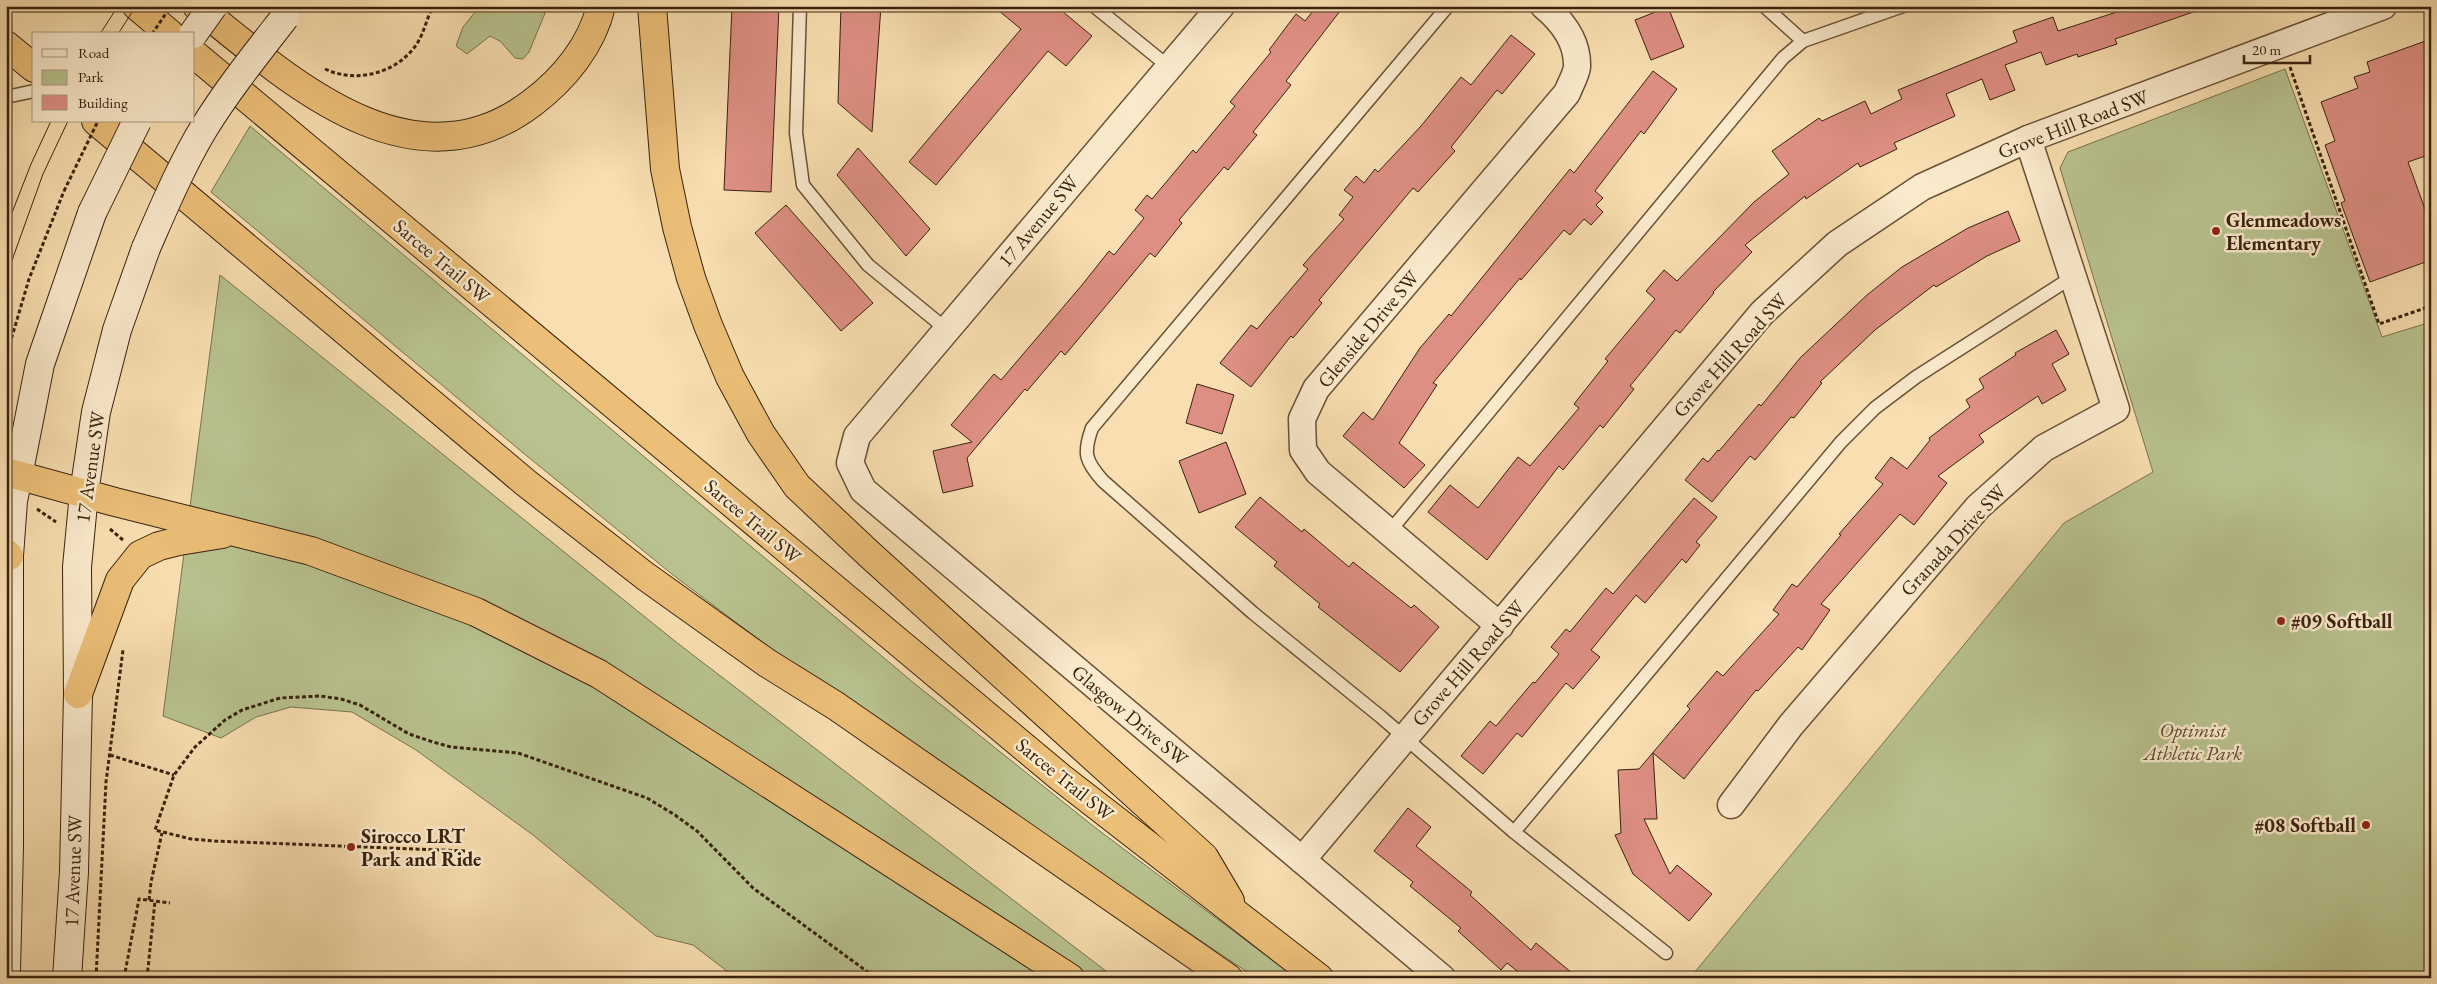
<svg xmlns="http://www.w3.org/2000/svg" width="2437" height="984" font-family="'EB Garamond',serif">
<style>
.green{fill:#b8c28e;stroke:#78724e}
.building{fill:#de8f83;stroke:#39220f}
.lines{fill:none;stroke-linecap:round;stroke-linejoin:round}
.service-casing{stroke:#695137;stroke-width:15}
.minor-casing{stroke:#695137;stroke-width:29}
.secondary-casing{stroke:#39220f;stroke-width:30}
.trunk-casing{stroke:#39220f;stroke-width:30}
.path{stroke:#39220f;stroke-width:3;stroke-dasharray:4 2.5;stroke-linecap:butt}
.service{stroke:#faeacc;stroke-width:12}
.minor{stroke:#faeacc;stroke-width:26}
.secondary{stroke:#faeacc;stroke-width:28}
.trunk{stroke:#ecbf78;stroke-width:28}
.tram{stroke:#39220f;stroke-width:1}
.secondary-bridge-casing{stroke:#39220f;stroke-width:30;stroke-linecap:butt}
.path-bridge{stroke:#39220f;stroke-width:3;stroke-dasharray:4 2.5;stroke-linecap:butt}
.secondary-bridge{stroke:#faeacc;stroke-width:28}
.poi-dot{fill:#8f2418;stroke:#faeacc;stroke-width:2}
.labels{text-anchor:middle;dominant-baseline:central;stroke-width:5;stroke-linejoin:round;paint-order:stroke}
.street-label{font-size:20px;fill:#39220f;stroke:#faeacc}
.poi-label{font-size:20px;font-weight:bold;fill:#39220f;stroke:#faeacc;text-anchor:start}
.park-label{font-size:20px;font-style:italic;fill:#594a2f;stroke:#faeacc}
</style>
<rect width="100%" height="100%" fill="#f8deb0"/>
<filter id="stains"><feTurbulence type="fractalNoise" baseFrequency=".004" numOctaves="4"/><feColorMatrix values="0 0 0 0 .2 0 0 0 0 .09 0 0 0 0 .02 0 0 0 .5 -.17"/></filter>
<radialGradient id="worn" r=".72"><stop offset=".6" stop-color="#630" stop-opacity="0"/><stop offset="1" stop-color="#630" stop-opacity=".3"/></radialGradient>
<!-- green -->
<g class="green">
<path d="M480,6H548L529,52L523,59L515,58L500,41L490,36L467,54L456,46L463,27Z"/>
<path d="M2285,69L2382,337L2431,322V978H1690L2064,523L2153,472L2060,168L2068,152Z"/>
<path d="M250,126L915,684L1097,829L1296,978H1256L790,663L673,575L522,452L211,192Z"/>
<path d="M220,275L676,642L1115,978H736L693,945L656,936L533,835L416,750L352,712L291,707L256,717L221,738L163,716Z"/>
</g>
<!-- building -->
<g class="building">
<path d="M732,6H779L771,192L724,190Z"/>
<path d="M841,6H881L872,132L838,103Z"/>
<path d="M993,6H1056L1092,36L1066,66L1048,51L936,185L909,162L1021,29Z"/>
<path d="M1317,6H1344L1286,81L1291,85L1253,132L1257,135L1228,170L1224,167L1179,220L1182,223L1155,257L1150,253L1065,355L1061,351L1027,391L1025,389L967,458L973,486L943,493L933,451L972,442L951,425L994,374L1001,380L1082,285L1109,251L1114,255L1144,218L1135,210L1147,195L1152,199L1193,150L1196,153L1235,106L1230,102L1271,52L1269,50L1296,14L1305,21Z"/>
<path d="M2122,6H2201L2202,9L2115,39L2117,44L2078,57L2077,54L2046,65L2041,52L2005,65L2015,90L1990,100L1982,79L1946,94L1955,116L1894,143L1897,149L1860,167L1858,163L1806,199L1805,196L1745,245L1752,252L1713,292L1714,293L1680,333L1676,330L1630,386L1634,389L1603,428L1600,425L1563,470L1559,466L1487,560L1428,512L1450,485L1478,508L1518,457L1530,466L1579,408L1574,404L1608,361L1605,359L1655,299L1646,291L1664,270L1677,281L1754,202L1789,174L1772,151L1819,118L1822,121L1865,101L1871,114L1902,99L1898,90L2017,42L2013,31L2053,17L2058,31L2123,10Z"/>
<path d="M1668,7L1684,47L1651,60L1635,20Z"/>
<path d="M1511,35L1535,54L1502,94L1497,90L1451,147L1455,151L1418,192L1413,188L1319,300L1322,303L1293,338L1291,336L1251,387L1220,363L1251,325L1257,329L1308,269L1303,265L1344,219L1339,215L1353,197L1344,190L1356,176L1364,183L1375,169L1378,172L1421,126L1461,77L1471,85Z"/>
<path d="M2431,39V154L2408,162L2431,226V260L2370,282L2341,203L2345,201L2325,145L2335,141L2321,102L2358,88L2354,77L2370,72L2367,62Z"/>
<path d="M1653,71L1677,89L1644,134L1641,131L1595,191L1603,198L1596,205L1603,212L1591,225L1584,219L1570,235L1564,230L1521,280L1520,278L1433,383L1437,385L1399,443L1425,465L1404,488L1343,436L1363,412L1373,420L1420,348L1449,314L1451,316L1570,169L1574,173Z"/>
<path d="M858,148L930,229L906,256L837,175Z"/>
<path d="M786,205L873,303L841,331L755,233Z"/>
<path d="M2008,211L2020,241L1987,256L1936,287L1934,285L1875,330L1820,382L1822,383L1794,418L1791,417L1755,460L1750,456L1712,502L1685,480L1703,458L1708,462L1718,450L1719,451L1759,404L1761,406L1800,358L1867,295L1902,267L1968,228Z"/>
<path d="M2056,330L2069,354L2052,364L2066,390L2042,404L2038,396L1979,435L1984,442L1938,476L1947,483L1914,525L1900,514L1821,604L1830,610L1802,650L1798,647L1758,691L1756,690L1684,779L1653,753L1657,819H1644L1670,874L1677,865L1712,894L1689,921L1633,874L1615,835L1621,833L1618,770L1639,769L1690,709L1687,706L1717,671L1723,676L1779,614L1773,610L1792,584L1797,587L1841,535L1839,534L1883,484L1875,478L1891,457L1907,469L1930,440L1929,438L1970,407L1966,400L1984,388L1979,379L2016,355L2015,353Z"/>
<path d="M1197,384L1234,395L1222,434L1186,423Z"/>
<path d="M1226,442L1246,494L1199,513L1179,461Z"/>
<path d="M1260,497L1302,532L1304,529L1349,567L1353,562L1411,608L1414,605L1439,627L1400,672L1318,607L1320,604L1274,566L1277,562L1235,527Z"/>
<path d="M1694,498L1717,517L1696,542L1700,545L1686,563L1682,559L1645,603L1636,595L1591,650L1600,657L1573,689L1566,683L1522,737L1517,733L1483,774L1461,756L1490,721L1496,726L1533,682L1535,683L1559,654L1551,647L1566,629L1570,632L1606,588L1613,594Z"/>
<path d="M1408,808L1431,827L1416,846L1472,892L1470,895L1531,950L1536,943L1578,978H1526L1507,963L1501,970L1458,931L1461,928L1410,886L1413,882L1374,851Z"/>
</g>
<g class="lines">
<!-- service casing -->
<g class="service-casing">
<g id="service">
<path d="M800,6L796,133L803,185L868,265L946,329"/>
<path d="M1094,6L1169,67"/>
<path d="M1448,6L1092,428C1083,453 1085,461 1103,481L1253,613L1381,717L1514,832L1666,953"/>
<path d="M1764,6L1803,41"/>
<path d="M6,97L34,91"/>
<path d="M1390,531L1783,58L1803,41L1903,6"/>
<path d="M1514,832L1841,442L1875,408L1916,377L2074,276"/>
</g>
</g>
<!-- minor casing -->
<g class="minor-casing">
<g id="minor">
<path d="M1221,6L857,436L850,463L863,490L1442,978"/>
<path d="M1500,626L1318,472L1303,450L1302,419L1316,389L1567,93C1570,85 1576,75 1577,67C1578,42 1562,21 1544,6"/>
<path d="M1731,805L1791,725L1978,507L2044,448L2116,409L2028,139"/>
<path d="M1302,860L1762,313L1837,244L1922,187L2028,139L2383,6"/>
</g>
</g>
<!-- secondary casing -->
<g class="secondary-casing">
<g id="secondary">
<path d="M6,971L9,847V556L13,501L40,364L92,213"/>
<path d="M67,978L74,872L78,694L77,567L84,493L96,412L117,330L146,248"/>
</g>
</g>
<!-- trunk casing -->
<g class="trunk-casing">
<g id="trunk">
<path d="M137,6L170,34"/>
<path d="M197,6C289,80 412,194 532,103C564,79 592,45 601,6"/>
<path d="M652,6L665,169L677,227L691,278L708,325L730,377L761,434L797,486L869,554L1204,857L1230,901"/>
<path d="M6,45L34,68"/>
<path d="M194,54L1060,777L1319,978"/>
<path d="M96,121L526,483L645,576L767,663L836,706L1228,978"/>
<path d="M6,472L115,502L311,551L476,612L599,674L1070,978"/>
<path d="M6,553L9,556"/>
<path d="M78,694L120,580L140,555L159,546L179,541L222,534"/>
</g>
</g>
<!-- path -->
<g class="path">
<path d="M2290,67L2379,324L2431,306"/>
<path d="M325,69C357,84 399,73 418,42C424,32 427,18 433,6"/>
<path d="M6,357L29,279L64,191"/>
<path d="M37,509L56,522"/>
<path d="M110,529L123,540"/>
<path d="M110,755L174,775"/>
<path d="M465,851L215,841L191,839L155,830L174,775L195,747L225,720L242,710L280,698L320,696L341,699L360,705L409,734L433,742L451,747L518,753L647,798L675,815L697,831L753,888L876,978"/>
<path d="M149,900L151,882L162,833"/>
<path d="M96,978L106,782L123,650"/>
<path d="M124,978L139,899L170,903"/>
<path d="M147,978L155,901"/>
</g>
<!-- service -->
<use href="#service" class="service"/>
<!-- minor -->
<use href="#minor" class="minor"/>
<!-- secondary -->
<use href="#secondary" class="secondary"/>
<!-- trunk -->
<use href="#trunk" class="trunk"/>
<!-- tram -->
<g class="tram">
<path d="M100,34L118,6"/>
<path d="M118,34L136,6"/>
<path d="M6,228L31,164L51,121"/>
<path d="M6,277L43,174L68,121"/>
</g>
<!-- secondary-bridge casing -->
<g class="secondary-bridge-casing">
<g id="secondary-bridge">
<path d="M193,34L213,6"/>
<path d="M92,213L137,121"/>
<path d="M146,248C164,207 181,166 204,128C228,89 257,53 285,17"/>
</g>
</g>
<!-- path-bridge -->
<g class="path-bridge">
<path d="M152,34L171,6"/>
<path d="M64,191L98,121"/>
</g>
<!-- secondary-bridge -->
<use href="#secondary-bridge" class="secondary-bridge"/>
</g>
<!-- markers -->
<g class="poi-dot">
<circle cx="2216" cy="231" r="5"/>
<circle cx="2281" cy="621" r="5"/>
<circle cx="2366" cy="825" r="5"/>
<circle cx="351" cy="847" r="5"/>
</g>
<g class="labels">
<!-- street labels -->
<g class="street-label">
<text transform="translate(2073 124) rotate(-21)">Grove Hill Road SW</text>
<text transform="translate(1038 221) rotate(-50)">17 Avenue SW</text>
<text transform="translate(442 261) rotate(40)">Sarcee Trail SW</text>
<text transform="translate(1368 329) rotate(-50)">Glenside Drive SW</text>
<text transform="translate(1730 355) rotate(-48)">Grove Hill Road SW</text>
<text transform="translate(90 467) rotate(-82)">17 Avenue SW</text>
<text transform="translate(753 521) rotate(40)">Sarcee Trail SW</text>
<text transform="translate(1953 540) rotate(-47)">Granada Drive SW</text>
<text transform="translate(1468 663) rotate(-49)">Grove Hill Road SW</text>
<text transform="translate(1130 715) rotate(40)">Glasgow Drive SW</text>
<text transform="translate(1065 779) rotate(39)">Sarcee Trail SW</text>
<text transform="translate(73 871) rotate(-88)">17 Avenue SW</text>
</g>
<!-- poi labels -->
<g class="poi-label">
<text x="2226" y="220">Glenmeadows<tspan x="2226" dy="23">Elementary</tspan></text>
<text x="2291" y="621">#09 Softball</text>
<text x="2356" y="825" text-anchor="end">#08 Softball</text>
<text x="361" y="836">Sirocco LRT<tspan x="361" dy="23">Park and Ride</tspan></text>
</g>
<!-- park labels -->
<g class="park-label">
<text x="2193" y="730">Optimist<tspan x="2193" dy="23">Athletic Park</tspan></text>
</g>
</g>
<!-- margin -->
<rect width="2437" height="984" fill="none" stroke="#f8deb0" stroke-width="25"/>
<rect x="8" y="8" width="2422" height="969" fill="none" stroke="#39220f" stroke-width="2.5"/>
<rect x="12" y="12" width="2412" height="959" fill="none" stroke="#39220f"/>
<!-- legend -->
<rect x="32" y="32" width="162" height="90" fill="#faeacc" stroke="#ad9a80"/>
<rect x="42" y="49" width="25" height="8" fill="#faeacc" stroke="#ad9a80"/>
<text x="78" y="58" font-size="15" fill="#39220f">Road</text>
<rect x="42" y="70" width="25" height="15" fill="#b8c28e" stroke="#ad9a80"/>
<text x="78" y="82" font-size="15" fill="#39220f">Park</text>
<rect x="42" y="95" width="25" height="15" fill="#de8f83" stroke="#ad9a80"/>
<text x="78" y="108" font-size="15" fill="#39220f">Building</text>
<!-- scale -->
<path d="M2244 55v8h66v-8" fill="none" stroke="#39220f" stroke-width="2.5"/>
<text x="2252" y="55" font-size="15" fill="#39220f" stroke="#faeacc" stroke-width="4" paint-order="stroke">20 m</text>
<rect width="100%" height="100%" filter="url(#stains)"/>
<rect width="100%" height="100%" fill="url(#worn)"/>
</svg>
